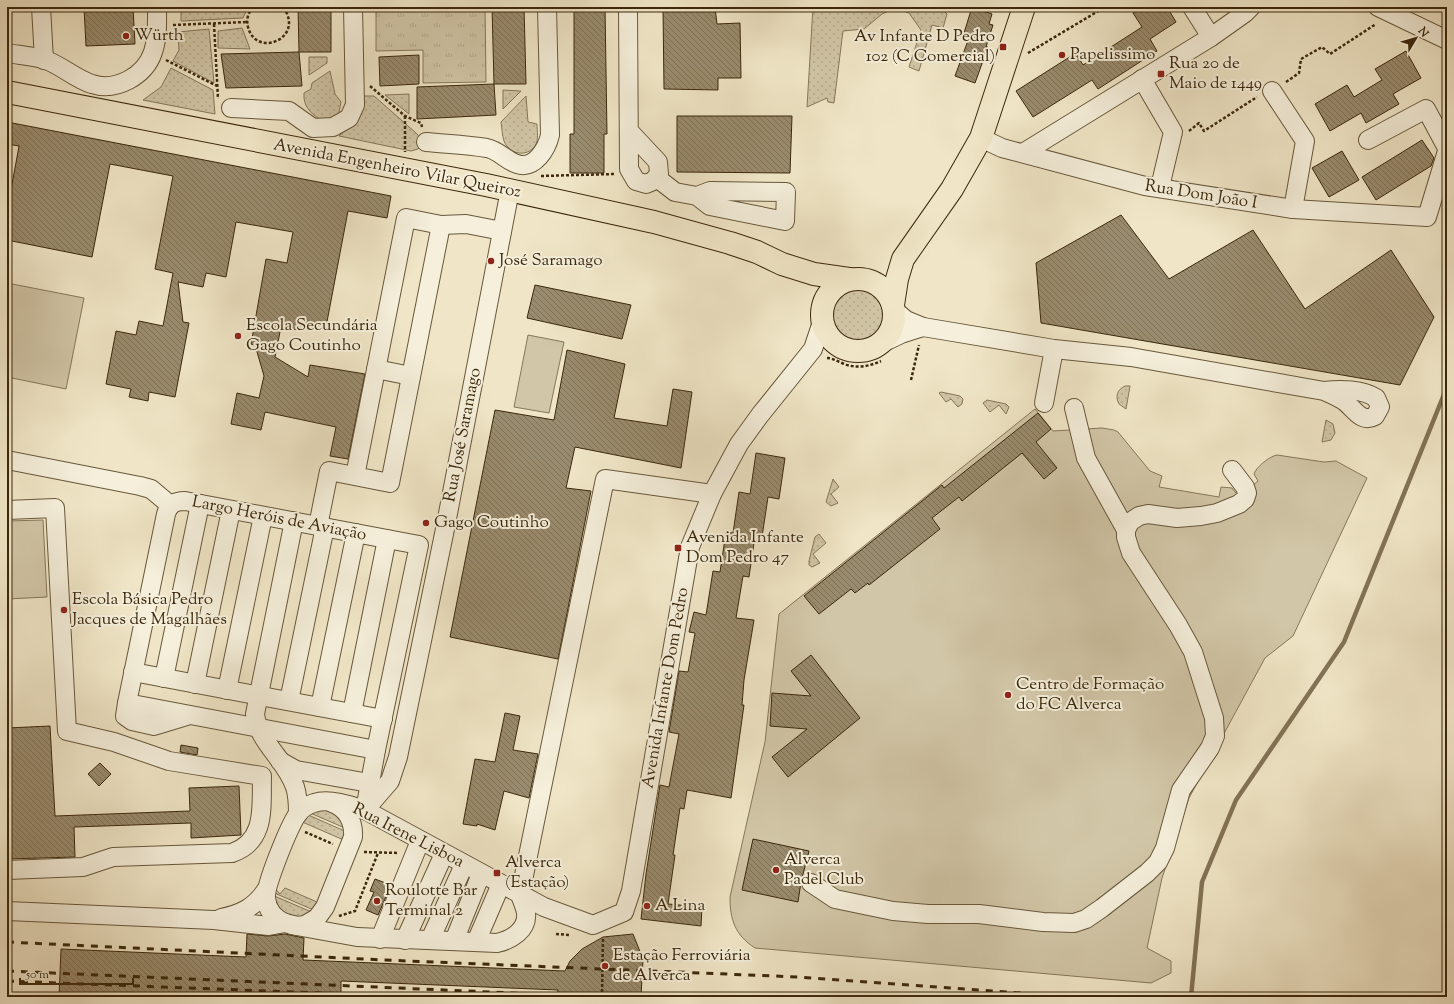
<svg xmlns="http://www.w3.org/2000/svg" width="1454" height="1004" font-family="'Sorts Mill Goudy',serif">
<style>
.grass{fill:url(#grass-dots);stroke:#86775a}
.park{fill:url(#park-tufts);stroke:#86775a}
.pitch{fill:#d1c6a7;stroke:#86775a}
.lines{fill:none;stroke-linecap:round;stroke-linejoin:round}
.stream{stroke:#827356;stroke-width:4.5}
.building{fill:url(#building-back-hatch);stroke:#3b280c}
.minor-casing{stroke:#68583b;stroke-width:20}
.major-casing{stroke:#3b280c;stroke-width:24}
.path{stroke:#3b280c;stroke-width:2.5;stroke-dasharray:3 2;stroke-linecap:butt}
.minor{stroke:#f5efdb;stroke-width:18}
.major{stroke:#f0e6c7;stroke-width:22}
.rail{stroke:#3b280c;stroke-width:3;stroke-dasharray:7 7;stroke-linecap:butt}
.path-bridge{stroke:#3b280c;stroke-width:2.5;stroke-dasharray:3 2;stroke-linecap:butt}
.poi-dot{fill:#8f2418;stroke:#f5efdb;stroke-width:1.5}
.labels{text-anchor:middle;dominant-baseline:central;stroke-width:4;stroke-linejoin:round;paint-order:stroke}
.poi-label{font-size:17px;fill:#3b280c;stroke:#f5efdb;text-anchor:start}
.street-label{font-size:17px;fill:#3b280c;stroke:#f5efdb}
</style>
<defs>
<pattern id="grass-dots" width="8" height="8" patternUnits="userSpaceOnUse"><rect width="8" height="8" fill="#d1c6a7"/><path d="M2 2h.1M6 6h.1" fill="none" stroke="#b4aa8f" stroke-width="1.8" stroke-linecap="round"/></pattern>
<pattern id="park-tufts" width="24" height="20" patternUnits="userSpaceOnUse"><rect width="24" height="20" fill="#d1c6a7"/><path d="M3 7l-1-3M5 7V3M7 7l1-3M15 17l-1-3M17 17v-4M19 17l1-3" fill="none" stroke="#b4aa8f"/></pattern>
<pattern id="building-back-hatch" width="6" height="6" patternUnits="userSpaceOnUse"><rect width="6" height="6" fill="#998b6d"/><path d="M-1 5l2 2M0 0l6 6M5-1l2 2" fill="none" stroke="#7e7258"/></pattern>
</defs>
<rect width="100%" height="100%" fill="#f0e6c7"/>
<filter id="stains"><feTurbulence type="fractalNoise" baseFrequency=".005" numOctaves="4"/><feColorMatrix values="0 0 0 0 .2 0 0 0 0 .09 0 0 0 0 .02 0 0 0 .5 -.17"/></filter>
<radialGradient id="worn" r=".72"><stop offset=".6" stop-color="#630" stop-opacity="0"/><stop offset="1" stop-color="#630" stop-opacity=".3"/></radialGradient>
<!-- grass -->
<g class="grass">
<path d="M181,7H248L243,18L181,21Z"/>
<path d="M813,7H940L947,14L943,28L932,25L919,71L909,67L921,30L909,13L895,8L882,14L864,29L843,31L834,103L828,102L827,98L807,107Z"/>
<path d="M242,28L250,49L218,48V31Z"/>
<path d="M209,29L214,83L173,61L179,50L178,32Z"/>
<path d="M309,57H327V63L309,75Z"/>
<path d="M171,68L213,90L215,114L143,100L161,87Z"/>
<path d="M330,71L335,94L341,102L338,117L321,120C310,113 303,106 304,93L311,89L312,83Z"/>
<path d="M503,90L521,91L503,109Z"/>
<path d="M409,94V114L385,95Z"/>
<path d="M360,96H374L416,133C422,139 422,142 418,149L411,151L339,136L351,125Z"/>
<path d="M526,96L528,122L537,124C537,131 539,140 535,146C526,158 509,154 504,141C502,135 502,128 501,122Z"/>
<circle cx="857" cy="315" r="26"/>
<path d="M1125,386H1130L1126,409L1119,404C1115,396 1117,390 1125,386Z"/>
<path d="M941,392L960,396L963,399L962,404L958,407L951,399L946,402L939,393Z"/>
<path d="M987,400L1006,404L1009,407L1006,414L999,405L990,412L983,403Z"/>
<path d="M1326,420L1333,424L1335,433L1331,440L1322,442Z"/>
<path d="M833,479L839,487L831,494L838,503L831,506L826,502Z"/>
<path d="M819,534L826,543L813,554L820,563L812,567L809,565V561L815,537Z"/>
<path d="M332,809L347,829L308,812Z"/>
<path d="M306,814L347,832L346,841L300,821Z"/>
<path d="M273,886L280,894L285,888L317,902L319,905L316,911L272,892Z"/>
<path d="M272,895L314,913L306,918L281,915Z"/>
</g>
<!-- park -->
<path class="park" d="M376,7H485L486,82L423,83V50L376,51Z"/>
<!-- pitch -->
<g class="pitch">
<path d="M7,283L84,298L66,389L7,377Z"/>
<path d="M528,335L564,342L549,413L514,407Z"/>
<path d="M1035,409L1053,431L1102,428L1114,430L1118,432L1150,471L1162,476L1159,487L1219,497L1221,487L1232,488L1239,497L1258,481L1254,474C1256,467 1270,456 1277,455L1324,462L1336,461L1367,478L1293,636L1265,658L1189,798L1162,878L1147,948L1171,961V973L1151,983L755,948C735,935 730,920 730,897L765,742L779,614Z"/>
<path d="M43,520L47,597L7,599V521Z"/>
</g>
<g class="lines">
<!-- stream -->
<path class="stream" d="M1191,997L1202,882L1236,800L1344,642L1447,387"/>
</g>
<!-- building -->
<g class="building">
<path d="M84,7H133L135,44L86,46Z"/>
<path d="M298,7H331V52H299Z"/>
<path d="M492,7H524L526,84H494Z"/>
<path d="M574,7H605L607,134H604V173H570V134H574Z"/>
<path d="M715,7L717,24L740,23L741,78H718V90L664,89L663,8Z"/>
<path d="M972,7L992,14L989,24L993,25L986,47H988L975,83L955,76L970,35L964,33Z"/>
<path d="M1142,7H1167L1176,22L1150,39L1157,51L1098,89L1092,80L1033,117L1016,91L1076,53L1083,65L1142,27L1133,13Z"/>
<path d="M1406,51L1421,78L1393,94L1399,104L1366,123L1361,113L1330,131L1315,104L1347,85L1354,97L1382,80L1375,69Z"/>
<path d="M299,52L302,86L226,88L221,54Z"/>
<path d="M419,55V84L380,86L379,57Z"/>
<path d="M494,84L496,115L417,119V87Z"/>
<path d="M677,116H792L790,173L677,172Z"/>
<path d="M7,122L391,196L387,218L348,211L326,327L301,322L299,330L281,327L275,357L308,377L310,365L365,374L348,459L330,456L336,427L265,412L261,430L231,424L237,393L259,398L264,376L255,345L251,344L266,259L287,263L293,232L236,222L226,277L206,273L203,287L178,282L183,322L189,323L175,397L149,392L148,401L129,397L131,389L106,384L116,331L136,335L139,321L163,326L173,273L155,269L173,176L110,164L92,257L7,240V212L19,146L7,144Z"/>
<path d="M1422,140L1434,158L1431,166L1376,200L1362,177Z"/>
<path d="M1342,151L1359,180L1329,197L1312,168Z"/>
<path d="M1121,215L1169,279L1253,230L1305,309L1391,250L1434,317L1400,385L1041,323L1036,263Z"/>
<path d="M535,285L631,305L622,339L527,318Z"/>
<path d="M567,350L625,364L614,418L667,426L673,389L692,392L681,468L575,447L566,488L591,491L558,659L450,637L495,410L554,420Z"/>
<path d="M1038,413L1051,429L1036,442L1057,468L1044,479L1022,453L962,501L959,497L932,518L940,529L869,585L868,583L855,593L851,589L819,614L804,596L942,485L944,488Z"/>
<path d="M756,453L785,458L779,499L768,497L762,537L755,536L749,577L743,576L736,618L754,620L744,680L742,705H744L731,798L687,790L684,809L680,808L673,855H675L668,904L702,907L701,926L641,919L646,874L660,785L669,787L679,734L669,732L679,671L688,672L695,633L689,632L694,612L706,615L713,571L720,572L726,532L733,533L739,492L750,494Z"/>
<path d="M811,655L860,718L788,777L772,757L807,729L770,726L772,693L811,696L791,671Z"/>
<path d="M505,713L520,716L513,750L538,754L529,798L504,791L495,830L477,824V826L463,824L475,759L495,762Z"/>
<path d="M50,726L55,816L190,811L189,788L239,786L241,835L191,838V823L74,827L75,857L7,859V728Z"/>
<path d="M181,745L198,748L197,755L180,752Z"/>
<path d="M100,763L111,774L99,786L88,774Z"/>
<path d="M753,839L809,851L801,882L798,902L742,890Z"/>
<path d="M375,879L391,885L378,915L366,910L374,892L370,891Z"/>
<path d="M247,934L268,936L285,934L304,938L303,960L565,971L570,961L582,949L603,937L633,934L643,959L641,997H557L558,990L341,981V997H59L61,949L246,957Z"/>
</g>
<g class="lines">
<!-- minor casing -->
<g class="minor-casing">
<g id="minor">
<path d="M41,7L44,60"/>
<path d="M628,7L629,169L636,181L646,184L653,181L659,174L658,162L630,132"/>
<path d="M1192,7L1211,37"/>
<path d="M1378,7L1447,40"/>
<path d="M7,53C19,55 31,56 43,59C60,64 75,79 92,84C116,92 145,76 153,52C158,38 157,22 157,7"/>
<path d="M1142,79L1173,132L1160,187"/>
<path d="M1272,91L1305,141L1293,209"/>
<path d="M231,108L289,111L313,128L333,127L349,118L355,105L353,7"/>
<path d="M981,138L1002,148L1145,186L1293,209L1427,217L1447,151"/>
<path d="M1368,140L1426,109L1447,148"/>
<path d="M426,142C446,144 467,145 487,148C498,150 507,161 517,164C535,170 547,148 550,135L547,7"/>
<path d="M1023,153L1211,37L1245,13L1251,7"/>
<path d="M657,178L675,192L697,196L710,206L785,221L786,192L710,191L697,196"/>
<path d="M441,225L466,224L502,231"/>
<path d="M893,309L906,320L923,327L1054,349L1131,357L1324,391C1331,394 1338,397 1344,401C1354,408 1361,424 1375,416L1380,407L1376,398C1363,389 1340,389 1324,391"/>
<path d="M880,344L901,334L923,327"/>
<path d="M376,369L411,376"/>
<path d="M1044,403L1054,349"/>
<path d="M1074,408L1086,458L1126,530"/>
<path d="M7,460L140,486L151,489L170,505"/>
<path d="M185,501L419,545L376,750L127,703L166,514C169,504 175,501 185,501Z"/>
<path d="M7,510L55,508L67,731L114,742L169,761L262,776C261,806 267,841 232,853L113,857L83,867L7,870"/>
<path d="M294,521L255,714C258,742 286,760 295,787C298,796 298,805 298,814"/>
<path d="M318,526L329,471L390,483L441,225L406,218L355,476"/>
<path d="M133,672L383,719"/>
<path d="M164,678L200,504"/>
<path d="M195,684L231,510"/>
<path d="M227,690L263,516"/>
<path d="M289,701L325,527"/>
<path d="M127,703L125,716L132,721L154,726L187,716"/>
<path d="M320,707L356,533"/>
<path d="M352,713L387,539"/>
<path d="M280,761L296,770L369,783"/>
<path d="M365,810L390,781L398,757L445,529L510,190"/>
<path d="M365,810L376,750"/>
<path d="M811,883L835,899L893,911L928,914H979L1043,922L1074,923L1086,919L1102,908L1147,873L1158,862L1165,848L1181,790L1210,748L1215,736L1214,718L1193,652L1178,625L1131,553L1126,537V530L1130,522L1139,516L1148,514L1177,518L1201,516L1217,513L1239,504L1245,499L1247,493L1245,487L1232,470"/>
<path d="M7,911L214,920L269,926L285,923L298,926L305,925L317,918L325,907L353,837C354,822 347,808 332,803"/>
<path d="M221,918C241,914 255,907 266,890"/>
<path d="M285,923C274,918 267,910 266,898C265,885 289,827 297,815C301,809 307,805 314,803C329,798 350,805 365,810L544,907L593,925L624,912L631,891L690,547L712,494L739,444L760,415L813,349L822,322"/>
<path d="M291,925L357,937L497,943C511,940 528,930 526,913C525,907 522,900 520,895L605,479L712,494"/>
<path d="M380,939L420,841"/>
<path d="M405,940L444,854"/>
<path d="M430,940L464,865"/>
<path d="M454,941L481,874"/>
<path d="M476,942L501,884"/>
</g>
</g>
<!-- major casing -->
<g class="major-casing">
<g id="major">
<path d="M7,92L486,185L654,222L730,243L757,252L782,264L814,274L849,279"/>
<circle cx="858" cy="315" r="36"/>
<path d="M893,305L897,279L903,259L952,189L981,138L1024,7"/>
</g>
</g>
<!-- path -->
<g class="path">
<path d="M253,7C248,13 246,20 248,27C256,59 306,38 283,7"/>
<path d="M214,24L218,99"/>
<path d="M173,25L247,22"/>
<path d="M1028,53L1105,7"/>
<path d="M166,60L217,86"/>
<path d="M1286,82L1299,73L1301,59L1322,47L1330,54L1376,24"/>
<path d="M370,86L405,116L421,123L422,127"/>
<path d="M405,116V152"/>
<path d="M1189,131L1199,123L1204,131L1257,97"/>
<path d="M541,176L614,174"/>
<path d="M827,358C832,358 837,361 842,363C855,369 868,367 881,361"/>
<path d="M911,380L919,345"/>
<path d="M305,832L333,844"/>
<path d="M364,852L399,853"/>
<path d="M339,916L355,911L378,853"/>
<path d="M556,934L570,935"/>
</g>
<!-- minor -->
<use href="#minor" class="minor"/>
<!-- major -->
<use href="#major" class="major"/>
<!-- rail -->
<g class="rail">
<path d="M7,942L384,960L798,977L1075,997"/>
<path d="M7,971L605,997"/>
<path d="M7,981L424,997"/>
</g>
<!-- path-bridge -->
<path class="path-bridge" d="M602,997L603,937"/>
</g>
<!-- markers -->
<g class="poi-dot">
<circle cx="126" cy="36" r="4"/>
<rect x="999" y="43" width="8" height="8" rx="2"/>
<circle cx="1062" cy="55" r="4"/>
<rect x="1157" y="70" width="8" height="8" rx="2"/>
<circle cx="491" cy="261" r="4"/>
<circle cx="238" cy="336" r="4"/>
<circle cx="426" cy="523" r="4"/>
<rect x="674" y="544" width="8" height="8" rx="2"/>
<circle cx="64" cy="610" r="4"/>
<circle cx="1008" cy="695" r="4"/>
<circle cx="776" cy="870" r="4"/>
<rect x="493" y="869" width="8" height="8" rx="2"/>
<circle cx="377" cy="901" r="4"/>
<circle cx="647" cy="906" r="4"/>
<circle cx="605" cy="966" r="4"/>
</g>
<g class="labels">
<!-- poi labels -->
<g class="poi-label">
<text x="134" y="36">Würth</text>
<text x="995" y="37" text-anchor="end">Av Infante D Pedro<tspan x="995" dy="20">102 (C Comercial)</tspan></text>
<text x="1070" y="55">Papelissimo</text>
<text x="1169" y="64">Rua 20 de<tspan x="1169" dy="20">Maio de 1449</tspan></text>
<text x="499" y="261">José Saramago</text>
<text x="246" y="326">Escola Secundária<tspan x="246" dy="20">Gago Coutinho</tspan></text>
<text x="434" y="523">Gago Coutinho</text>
<text x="686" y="538">Avenida Infante<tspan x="686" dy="20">Dom Pedro 47</tspan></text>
<text x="72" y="600">Escola Básica Pedro<tspan x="72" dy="20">Jacques de Magalhães</tspan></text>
<text x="1016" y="685">Centro de Formação<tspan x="1016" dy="20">do FC Alverca</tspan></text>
<text x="784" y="860">Alverca<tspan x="784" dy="20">Padel Club</tspan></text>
<text x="505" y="863">Alverca<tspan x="505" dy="20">(Estação)</tspan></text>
<text x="385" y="891">Roulotte Bar<tspan x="385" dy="20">Terminal 2</tspan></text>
<text x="655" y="906">A Lina</text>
<text x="613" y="956">Estação Ferroviária<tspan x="613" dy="20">de Alverca</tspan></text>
</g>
<!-- street labels -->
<g class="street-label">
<text transform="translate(397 169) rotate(11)">Avenida Engenheiro Vilar Queiroz</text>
<text transform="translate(1201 195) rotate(9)">Rua Dom João I</text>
<text transform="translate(463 435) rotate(-79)">Rua José Saramago</text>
<text transform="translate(279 519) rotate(11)">Largo Heróis de Aviação</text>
<text transform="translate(666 688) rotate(-80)">Avenida Infante Dom Pedro</text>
<text transform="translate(408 836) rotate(27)">Rua Irene Lisboa</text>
</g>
</g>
<!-- margin -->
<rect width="1454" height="1004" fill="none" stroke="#f0e6c7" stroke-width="24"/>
<rect x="8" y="8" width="1438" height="988" fill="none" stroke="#3b280c" stroke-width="2"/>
<rect x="12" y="12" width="1430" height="980" fill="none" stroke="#3b280c"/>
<!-- north arrow -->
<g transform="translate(1416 38) rotate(52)" stroke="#f5efdb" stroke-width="3" paint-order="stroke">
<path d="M0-3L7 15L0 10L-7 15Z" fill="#3b280c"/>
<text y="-6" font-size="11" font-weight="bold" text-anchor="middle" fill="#3b280c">N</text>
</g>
<!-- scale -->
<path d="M20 978v6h113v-6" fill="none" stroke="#3b280c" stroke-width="2"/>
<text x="26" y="978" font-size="12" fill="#3b280c" stroke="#f5efdb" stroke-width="3" paint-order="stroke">50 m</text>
<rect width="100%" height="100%" filter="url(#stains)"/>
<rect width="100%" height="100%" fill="url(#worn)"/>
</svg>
